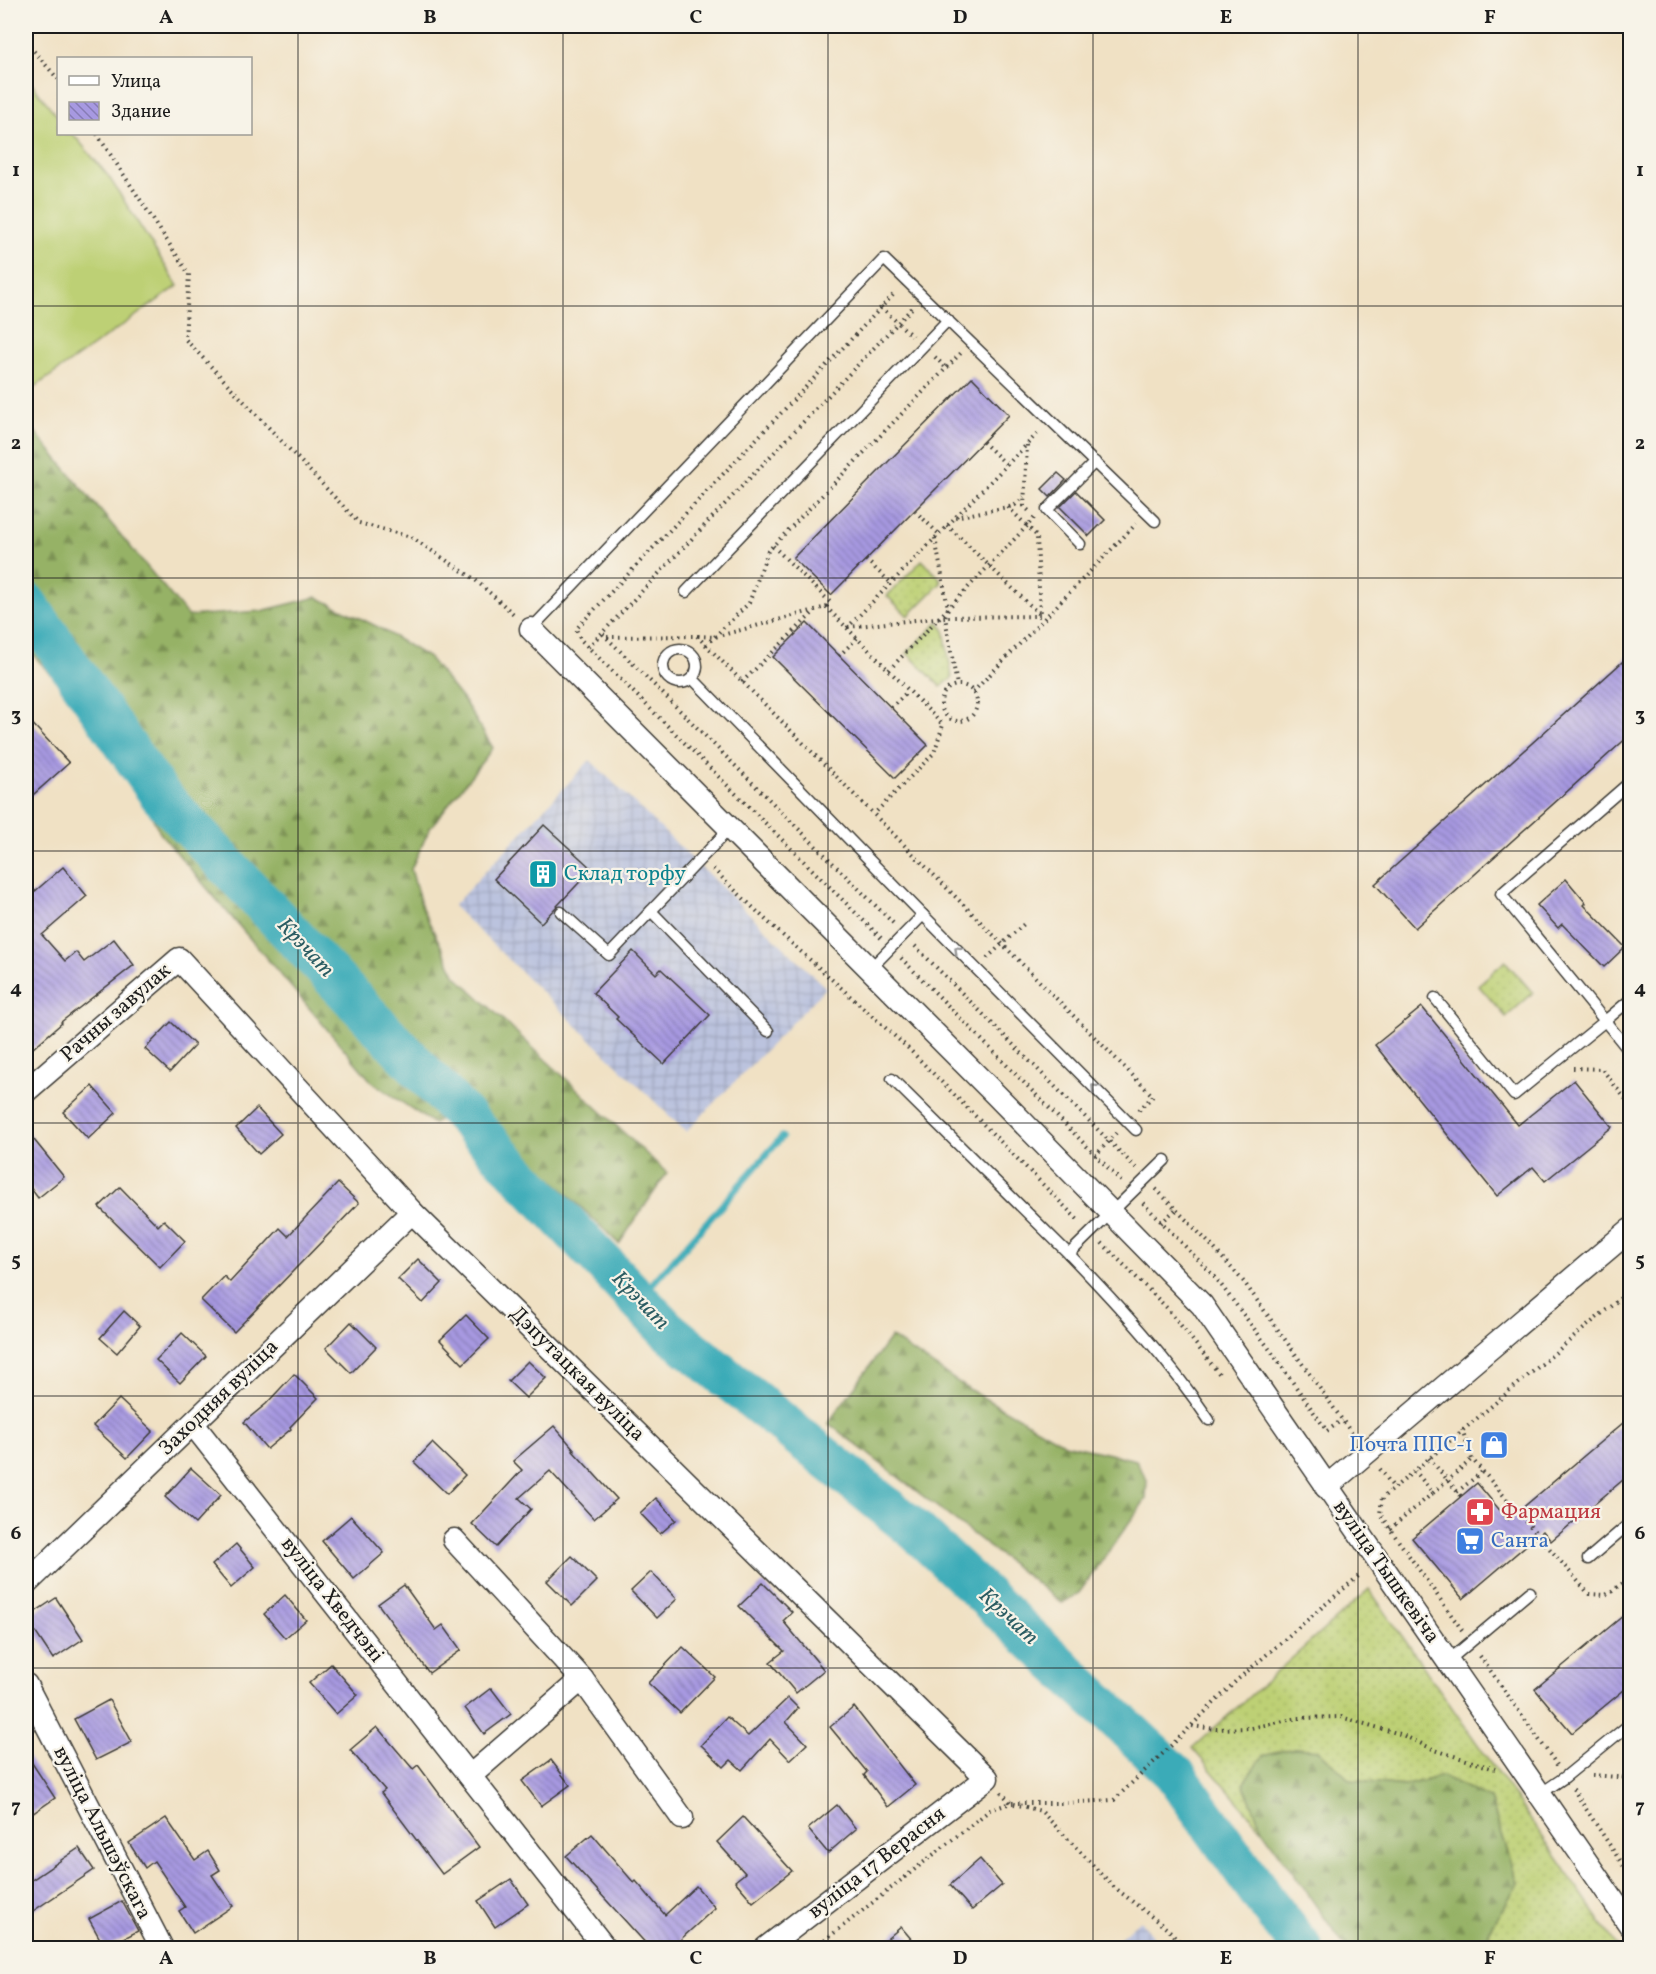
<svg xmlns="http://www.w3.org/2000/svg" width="1656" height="1974" font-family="Vollkorn,serif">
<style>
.industrial{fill:url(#industrial-grid)}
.grass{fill:url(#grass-dots);stroke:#6c7648;stroke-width:1.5}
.forest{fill:url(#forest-firs);stroke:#596741;stroke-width:1.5}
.garden{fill:#bdd074;stroke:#6c7648;stroke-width:1.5}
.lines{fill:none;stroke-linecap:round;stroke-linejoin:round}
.stream{stroke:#3babb8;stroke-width:7}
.river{stroke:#3babb8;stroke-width:42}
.building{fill:url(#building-back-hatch)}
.service-casing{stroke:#3c3a35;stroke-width:13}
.minor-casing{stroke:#3c3a35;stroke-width:25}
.path{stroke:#3c3a35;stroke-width:4;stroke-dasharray:1.5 4.5;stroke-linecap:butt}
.service{stroke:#fff;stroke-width:10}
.minor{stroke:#fff;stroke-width:22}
.oneway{stroke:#999}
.grid{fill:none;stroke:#1c1c1c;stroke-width:1.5;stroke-opacity:0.55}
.labels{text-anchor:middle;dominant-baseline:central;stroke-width:4.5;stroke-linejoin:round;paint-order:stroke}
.culture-label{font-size:21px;fill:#0d838f;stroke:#f7f3e8;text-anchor:start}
.street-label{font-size:21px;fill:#1c1c1c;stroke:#f7f3e8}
.shop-label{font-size:21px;fill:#366cbe;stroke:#f7f3e8;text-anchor:end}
.health-label{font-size:21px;fill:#be3a42;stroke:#f7f3e8;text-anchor:start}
.water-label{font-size:22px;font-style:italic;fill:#2a5c62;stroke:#f7f3e8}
.neatline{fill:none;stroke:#1c1c1c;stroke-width:2}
.grid-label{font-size:20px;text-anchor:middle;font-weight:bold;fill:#1c1c1c}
</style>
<defs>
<pattern id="industrial-grid" width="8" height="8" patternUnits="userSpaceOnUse" patternTransform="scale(1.5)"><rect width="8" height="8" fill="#bbc3de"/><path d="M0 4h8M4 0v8" fill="none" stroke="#a0a7be"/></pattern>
<pattern id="grass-dots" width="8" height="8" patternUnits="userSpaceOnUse" patternTransform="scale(1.5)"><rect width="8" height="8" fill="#bdd074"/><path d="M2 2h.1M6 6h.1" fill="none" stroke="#a2b264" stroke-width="1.8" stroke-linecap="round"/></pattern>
<pattern id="forest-firs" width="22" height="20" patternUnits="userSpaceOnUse" patternTransform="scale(1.5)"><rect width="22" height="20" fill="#96b266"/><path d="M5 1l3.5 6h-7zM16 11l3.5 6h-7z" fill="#7a9053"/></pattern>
<pattern id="building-back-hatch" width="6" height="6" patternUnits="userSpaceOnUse" patternTransform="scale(1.5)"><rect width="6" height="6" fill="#a799e1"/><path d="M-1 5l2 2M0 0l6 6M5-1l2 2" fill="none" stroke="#877cb6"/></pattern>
</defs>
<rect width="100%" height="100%" fill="#f7f3e8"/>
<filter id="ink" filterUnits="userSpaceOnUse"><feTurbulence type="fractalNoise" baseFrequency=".0167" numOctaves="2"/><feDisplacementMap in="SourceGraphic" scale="12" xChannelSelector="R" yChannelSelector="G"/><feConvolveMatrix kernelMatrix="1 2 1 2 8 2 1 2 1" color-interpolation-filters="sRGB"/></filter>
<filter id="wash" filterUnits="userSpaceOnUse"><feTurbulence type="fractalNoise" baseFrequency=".008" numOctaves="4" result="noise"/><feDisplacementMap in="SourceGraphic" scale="24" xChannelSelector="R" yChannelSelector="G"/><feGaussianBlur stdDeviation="1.35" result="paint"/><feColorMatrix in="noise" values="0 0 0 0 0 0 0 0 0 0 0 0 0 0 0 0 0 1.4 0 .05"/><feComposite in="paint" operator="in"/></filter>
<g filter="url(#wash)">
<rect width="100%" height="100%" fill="#f0e1c4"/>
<!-- industrial -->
<g class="industrial">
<path d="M590,760L826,988L686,1132L453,906Z"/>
<path d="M1140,1920L1162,1948H1107L1115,1942Z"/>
</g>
<!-- grass -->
<g class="grass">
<path d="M922,560L940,578L941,583L908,616L887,596Z"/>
<path d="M938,622L944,629L952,678L941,687L907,653Z"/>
<path d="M1505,961L1533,993L1506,1017L1478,985Z"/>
<path d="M1369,1589L1563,1866L1618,1948H1483L1489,1932L1518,1883L1490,1799L1442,1776L1404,1786L1349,1780L1318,1750L1294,1748L1263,1756L1243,1783L1263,1831L1192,1748Z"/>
</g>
<!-- forest -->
<g class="forest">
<path d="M26,421L188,616L261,611L317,597L378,627L429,658L466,704L493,748L430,828L411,869L422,908L456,976L667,1173L619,1244L465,1095L434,1124L372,1082L160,833L119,749L26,647Z"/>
<path d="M891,1337L970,1390L1065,1444L1136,1460L1147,1480L1146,1499L1079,1593L1062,1603L828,1423Z"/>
<path d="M1294,1748L1318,1750L1350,1780L1404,1786L1442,1776L1490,1799L1518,1883L1489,1932L1483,1948H1346L1263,1831L1243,1783L1263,1756Z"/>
</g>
<!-- garden -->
<path class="garden" d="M26,77L58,117V134H73L109,177L178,286L26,393Z"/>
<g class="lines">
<!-- stream -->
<path class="stream" d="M638,1300L782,1137"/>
<!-- river -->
<path class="river" d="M26,603L160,795L666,1329L916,1531L1174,1773L1265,1900L1302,1948"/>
</g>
<g id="blocks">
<!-- building -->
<g class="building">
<path d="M972,377L1009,415L831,595L793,558Z"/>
<path d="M1058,473L1066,480L1050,497L1042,489Z"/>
<path d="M1076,491L1105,520L1089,536L1060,507Z"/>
<path d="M807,623L928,745L895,778L773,657Z"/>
<path d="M1630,655V735L1415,928L1375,884Z"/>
<path d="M26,717L69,763L26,801Z"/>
<path d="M544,825L592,869L541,923L494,879Z"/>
<path d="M63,867L87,896L42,935L65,961L76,952L84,962L114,939L134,965L61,1022L62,1023L26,1054V899Z"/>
<path d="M1566,879L1586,903L1584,905L1625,947L1604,967L1562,924L1558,928L1537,905Z"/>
<path d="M633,951L656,974L661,969L710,1015L664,1064L616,1019L618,1017L593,993Z"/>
<path d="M1422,1007L1518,1125L1574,1080L1612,1127L1545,1181L1533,1167L1497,1196L1375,1045Z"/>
<path d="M171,1022L195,1045L170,1072L145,1049Z"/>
<path d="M92,1086L116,1113L88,1139L63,1112Z"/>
<path d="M257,1108L281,1134L259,1154L236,1128Z"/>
<path d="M26,1130L64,1177L38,1198L26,1182Z"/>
<path d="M338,1183L359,1203L234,1332L201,1300L224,1276L230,1282L280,1228L288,1236Z"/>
<path d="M120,1187L158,1226L164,1220L185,1241L160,1267L99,1207Z"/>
<path d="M418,1259L442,1283L423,1303L398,1279Z"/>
<path d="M124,1311L140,1326L117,1353L100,1338Z"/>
<path d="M466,1315L489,1339L463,1364L440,1340Z"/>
<path d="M351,1322L376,1347L351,1373L326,1348Z"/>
<path d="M182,1333L206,1356L180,1383L156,1360Z"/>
<path d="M528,1361L546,1378L526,1398L508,1381Z"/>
<path d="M294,1374L318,1398L290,1427L291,1429L267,1449L244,1422L266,1404Z"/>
<path d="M119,1399L153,1431L127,1458L93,1426Z"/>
<path d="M1630,1417V1474L1551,1541L1543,1531L1463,1599L1412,1538L1477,1483L1508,1520Z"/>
<path d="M554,1426L575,1450L573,1451L617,1499L594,1519L550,1471L519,1498L531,1509L496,1547L472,1524L522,1470L513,1461Z"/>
<path d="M432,1443L465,1475L447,1494L414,1462Z"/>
<path d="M191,1468L221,1495L195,1524L165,1497Z"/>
<path d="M656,1498L676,1520L660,1534L640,1513Z"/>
<path d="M351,1516L384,1553L354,1579L322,1541Z"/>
<path d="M236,1544L255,1567L231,1588L212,1565Z"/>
<path d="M572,1556L597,1581L572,1606L547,1581Z"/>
<path d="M651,1572L677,1599L657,1618L631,1591Z"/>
<path d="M763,1583L792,1612L783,1621L824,1670L796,1693L770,1662L784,1651L739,1606Z"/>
<path d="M404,1585L436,1630L443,1625L461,1650L429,1673L378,1604Z"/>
<path d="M285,1595L306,1620L285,1638L264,1614Z"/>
<path d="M56,1598L83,1639L53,1659L26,1618Z"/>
<path d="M1630,1610V1685L1572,1733L1535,1689Z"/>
<path d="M683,1647L715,1677L680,1713L648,1683Z"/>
<path d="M331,1664L358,1695L336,1714L309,1683Z"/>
<path d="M491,1688L511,1714L484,1734L465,1708Z"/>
<path d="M788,1698L798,1708L786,1722L807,1744L790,1760L770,1739L742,1770L731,1760L724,1767L701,1745L727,1717L748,1736Z"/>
<path d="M109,1700L132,1742L96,1760L74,1719Z"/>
<path d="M854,1707L915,1785L888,1807L864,1775L867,1772L830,1727Z"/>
<path d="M377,1727L413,1769L418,1765L479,1847L442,1874L381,1793L385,1790L350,1750Z"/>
<path d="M26,1754L55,1798L26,1818Z"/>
<path d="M551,1760L570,1785L541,1806L522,1781Z"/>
<path d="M837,1805L856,1829L828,1853L808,1829Z"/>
<path d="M743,1817L792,1871L753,1902L735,1881L745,1873L717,1842Z"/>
<path d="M166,1818L195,1860L208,1851L220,1870L212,1875L233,1906L193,1933L179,1911L185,1907L154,1861L145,1868L129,1843Z"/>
<path d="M592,1834L634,1883L636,1881L665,1915L696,1886L715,1908L681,1939L689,1948H650L566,1856Z"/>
<path d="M79,1848L94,1870L33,1911L26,1901V1884Z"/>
<path d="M980,1859L1002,1885L972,1910L950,1885Z"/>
<path d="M511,1879L528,1904L495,1927L478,1901Z"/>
<path d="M122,1901L138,1931L105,1948L89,1919Z"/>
<path d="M901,1927L919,1948H876Z"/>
</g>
</g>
</g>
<g filter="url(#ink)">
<use href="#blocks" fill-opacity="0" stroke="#3c3a35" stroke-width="1.5"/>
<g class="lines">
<!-- service casing -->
<g class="service-casing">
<g id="service">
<path d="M1080,544L1047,510L1095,462"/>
<path d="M686,592L948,320"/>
<path d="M531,629L884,259L1155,521"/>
<circle cx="680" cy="666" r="17"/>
<path d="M693,679L923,915L1136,1130"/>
<path d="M651,911L768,1031"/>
<path d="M561,912L609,955L730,828"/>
<path d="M870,969L923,915"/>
<path d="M1435,998L1514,1095L1605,1021L1501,894L1630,782"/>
<path d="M1630,1000L1605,1021L1630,1052"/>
<path d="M892,1079L1069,1254L1165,1160"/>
<path d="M1069,1254C1120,1307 1168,1359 1209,1420"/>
<path d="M1588,1559L1630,1523"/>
<path d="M1448,1661L1530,1592"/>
<path d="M1540,1794L1565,1777L1630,1724"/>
</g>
</g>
<!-- minor casing -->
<g class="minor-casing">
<g id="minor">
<path d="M531,629L996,1095L1202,1305L1630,1925"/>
<path d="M26,1091L179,959L412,1212L987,1778L766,1948"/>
<path d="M193,1424L605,1948"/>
<path d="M1326,1487L1630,1230"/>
<path d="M454,1540L582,1679L470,1776"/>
<path d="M26,1584L412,1212"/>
<path d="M582,1679L682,1818"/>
<path d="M26,1685L162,1948"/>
</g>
</g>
<!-- path -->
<g class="path">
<path d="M26,42L58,79"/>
<path d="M97,134L189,274L185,339L359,523L411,537L473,578L516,616"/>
<path d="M881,307L912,336"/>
<path d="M935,357L946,368"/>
<path d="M983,442L1007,465"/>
<path d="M1027,445L1024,506L1031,513"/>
<path d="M1009,507L1015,505L1024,497"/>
<path d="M915,511L939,534"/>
<path d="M955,517L1008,507L1027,526L1035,517"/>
<path d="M947,525L1039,614"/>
<path d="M935,538L948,608L945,617L1041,616"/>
<path d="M773,546L830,602L826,607"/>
<path d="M866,560L891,583"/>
<path d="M848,627L945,617L957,685"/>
<path d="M847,628L943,725L934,753L874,814"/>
<path d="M698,636L715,637L826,607L847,628L1040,431"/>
<path d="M607,637L697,636L1153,1096L1138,1111"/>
<path d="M706,645L749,603L768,551L961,353"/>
<path d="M588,647L602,633"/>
<path d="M839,656L857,638"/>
<path d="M889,670L1027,526L1037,536L1040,615"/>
<path d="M742,682L815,611"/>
<circle cx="959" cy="703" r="18"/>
<path d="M973,692L1136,524"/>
<path d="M891,708L908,691"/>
<path d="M713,869L768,922L910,1050L1079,1221"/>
<path d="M893,923L602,633L912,308"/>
<path d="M881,938L580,639L576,629L895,293"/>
<path d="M915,946L1136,1168"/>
<path d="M901,958L1121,1181"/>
<path d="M987,958L1024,924"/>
<path d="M1573,1068L1602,1069L1630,1105"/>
<path d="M1095,1156L1116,1133"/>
<path d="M1156,1189L1210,1244L1244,1282L1353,1435"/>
<path d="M1143,1203L1215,1277L1268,1347L1327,1431L1342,1420"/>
<path d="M1161,1223L1176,1209"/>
<path d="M1102,1243L1167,1308L1221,1376"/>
<path d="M1462,1429L1472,1459L1589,1594L1606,1595L1630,1578"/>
<path d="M1429,1458L1461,1496"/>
<path d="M1380,1469L1394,1488"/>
<path d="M1457,1492L1482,1472"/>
<path d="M1433,1493L1472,1459"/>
<path d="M1390,1529L1433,1493L1415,1471"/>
<path d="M1462,1630L1390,1529L1380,1514L1382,1498L1630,1290"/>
<path d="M1480,1656L1557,1765"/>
<path d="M1192,1726L1216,1729L1251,1728L1298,1718L1341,1717L1400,1734L1435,1750L1495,1769"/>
<path d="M1628,1746L1625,1778L1630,1817"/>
<path d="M1592,1775L1630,1778"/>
<path d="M1573,1789L1630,1876"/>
<path d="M1001,1792L1011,1803L1041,1811L1114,1887L1171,1932L1185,1948"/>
<path d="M815,1948L990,1810L1011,1803H1063L1114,1800L1178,1739L1237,1680L1361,1574"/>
</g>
<!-- service -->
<use href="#service" class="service"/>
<!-- minor -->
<use href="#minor" class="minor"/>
</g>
<!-- one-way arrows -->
<defs><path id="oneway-chevron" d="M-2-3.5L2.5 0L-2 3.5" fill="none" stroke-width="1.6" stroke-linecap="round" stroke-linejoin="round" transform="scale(1.5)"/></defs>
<g class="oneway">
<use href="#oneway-chevron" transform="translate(958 950) rotate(-135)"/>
<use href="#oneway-chevron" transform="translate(1095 1088) rotate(-135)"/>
</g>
</g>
<!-- grid -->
<path class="grid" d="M298,26V1948M563,26V1948M828,26V1948M1093,26V1948M1358,26V1948M26,306H1630M26,578H1630M26,851H1630M26,1123H1630M26,1396H1630M26,1668H1630"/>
<!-- icons -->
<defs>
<g id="building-square" transform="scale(1.5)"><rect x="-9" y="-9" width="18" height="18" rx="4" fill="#0f9aa8" stroke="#f7f3e8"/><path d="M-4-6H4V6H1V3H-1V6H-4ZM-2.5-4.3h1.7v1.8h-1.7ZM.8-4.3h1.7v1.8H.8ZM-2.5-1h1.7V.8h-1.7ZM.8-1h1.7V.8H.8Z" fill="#fff"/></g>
<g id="shop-square" transform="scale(1.5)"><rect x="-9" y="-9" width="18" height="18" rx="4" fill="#3f7fe0" stroke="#f7f3e8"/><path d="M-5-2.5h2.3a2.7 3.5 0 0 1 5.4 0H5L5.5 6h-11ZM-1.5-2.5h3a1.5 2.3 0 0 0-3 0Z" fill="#fff"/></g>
<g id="pharmacy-square" transform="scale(1.5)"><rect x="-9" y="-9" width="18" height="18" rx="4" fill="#e0444e" stroke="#f7f3e8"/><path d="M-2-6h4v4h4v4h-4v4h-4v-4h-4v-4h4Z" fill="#fff"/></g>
<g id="supermarket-square" transform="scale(1.5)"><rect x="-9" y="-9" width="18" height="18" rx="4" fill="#3f7fe0" stroke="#f7f3e8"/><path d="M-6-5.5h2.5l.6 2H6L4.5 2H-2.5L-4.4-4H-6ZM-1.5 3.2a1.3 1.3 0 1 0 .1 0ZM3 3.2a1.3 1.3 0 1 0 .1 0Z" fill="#fff"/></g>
</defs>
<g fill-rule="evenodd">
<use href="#building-square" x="543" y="874"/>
<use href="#shop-square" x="1494" y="1445"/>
<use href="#pharmacy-square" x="1480" y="1512"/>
<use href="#supermarket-square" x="1470" y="1541"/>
</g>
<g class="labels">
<!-- culture labels -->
<g class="culture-label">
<text x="564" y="874">Склад торфу</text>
</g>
<!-- street labels -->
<g class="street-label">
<text transform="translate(116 1013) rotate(-41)">Рачны завулак</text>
<text transform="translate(577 1374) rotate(45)">Дэпутацкая вуліца</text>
<text transform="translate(219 1398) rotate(-44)">Заходняя вуліца</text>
<text transform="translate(1386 1572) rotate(55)">вуліца Тышкевіча</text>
<text transform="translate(332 1600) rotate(52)">вуліца Хведчэні</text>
<text transform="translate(102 1833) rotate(63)">вуліца Альшэўскага</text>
<text transform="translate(877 1863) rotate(-38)">вуліца 17 Верасня</text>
</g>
<!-- shop labels -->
<g class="shop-label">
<text x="1473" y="1445">Почта ППС-1</text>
<text x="1491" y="1541" text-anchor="start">Санта</text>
</g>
<!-- health labels -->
<g class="health-label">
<text x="1501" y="1512">Фармация</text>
</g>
<!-- water labels -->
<g class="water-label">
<text transform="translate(305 948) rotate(47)">Крэчат</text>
<text transform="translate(640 1301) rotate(46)">Крэчат</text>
<text transform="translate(1008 1617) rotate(43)">Крэчат</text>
</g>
</g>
<!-- margin -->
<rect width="1656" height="1974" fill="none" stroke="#f7f3e8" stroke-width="66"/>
<!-- legend -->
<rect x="57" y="57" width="195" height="78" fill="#f7f3e8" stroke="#9f9d96" stroke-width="1.5"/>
<rect x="69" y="76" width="30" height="9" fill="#ffffff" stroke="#9f9d96" stroke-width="1.5"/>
<text x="111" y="87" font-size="18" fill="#1c1c1c">Улица</text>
<rect x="69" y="102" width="30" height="18" fill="url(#building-back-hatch)" stroke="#9f9d96" stroke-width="1.5"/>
<text x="111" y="117" font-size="18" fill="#1c1c1c">Здание</text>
<rect x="33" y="33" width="1590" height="1908" class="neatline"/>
<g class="grid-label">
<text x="166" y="23">A</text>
<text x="430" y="23">B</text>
<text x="696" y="23">C</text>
<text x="960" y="23">D</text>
<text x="1226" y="23">E</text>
<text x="1490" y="23">F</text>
<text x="16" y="176">1</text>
<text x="1640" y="176">1</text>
<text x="16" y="449">2</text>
<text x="1640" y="449">2</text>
<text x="16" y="721">3</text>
<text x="1640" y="721">3</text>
<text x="16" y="994">4</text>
<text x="1640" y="994">4</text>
<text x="16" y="1266">5</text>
<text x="1640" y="1266">5</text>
<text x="16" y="1539">6</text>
<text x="1640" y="1539">6</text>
<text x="16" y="1812">7</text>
<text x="1640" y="1812">7</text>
<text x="166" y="1964">A</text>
<text x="430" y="1964">B</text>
<text x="696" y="1964">C</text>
<text x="960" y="1964">D</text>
<text x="1226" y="1964">E</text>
<text x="1490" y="1964">F</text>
</g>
</svg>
